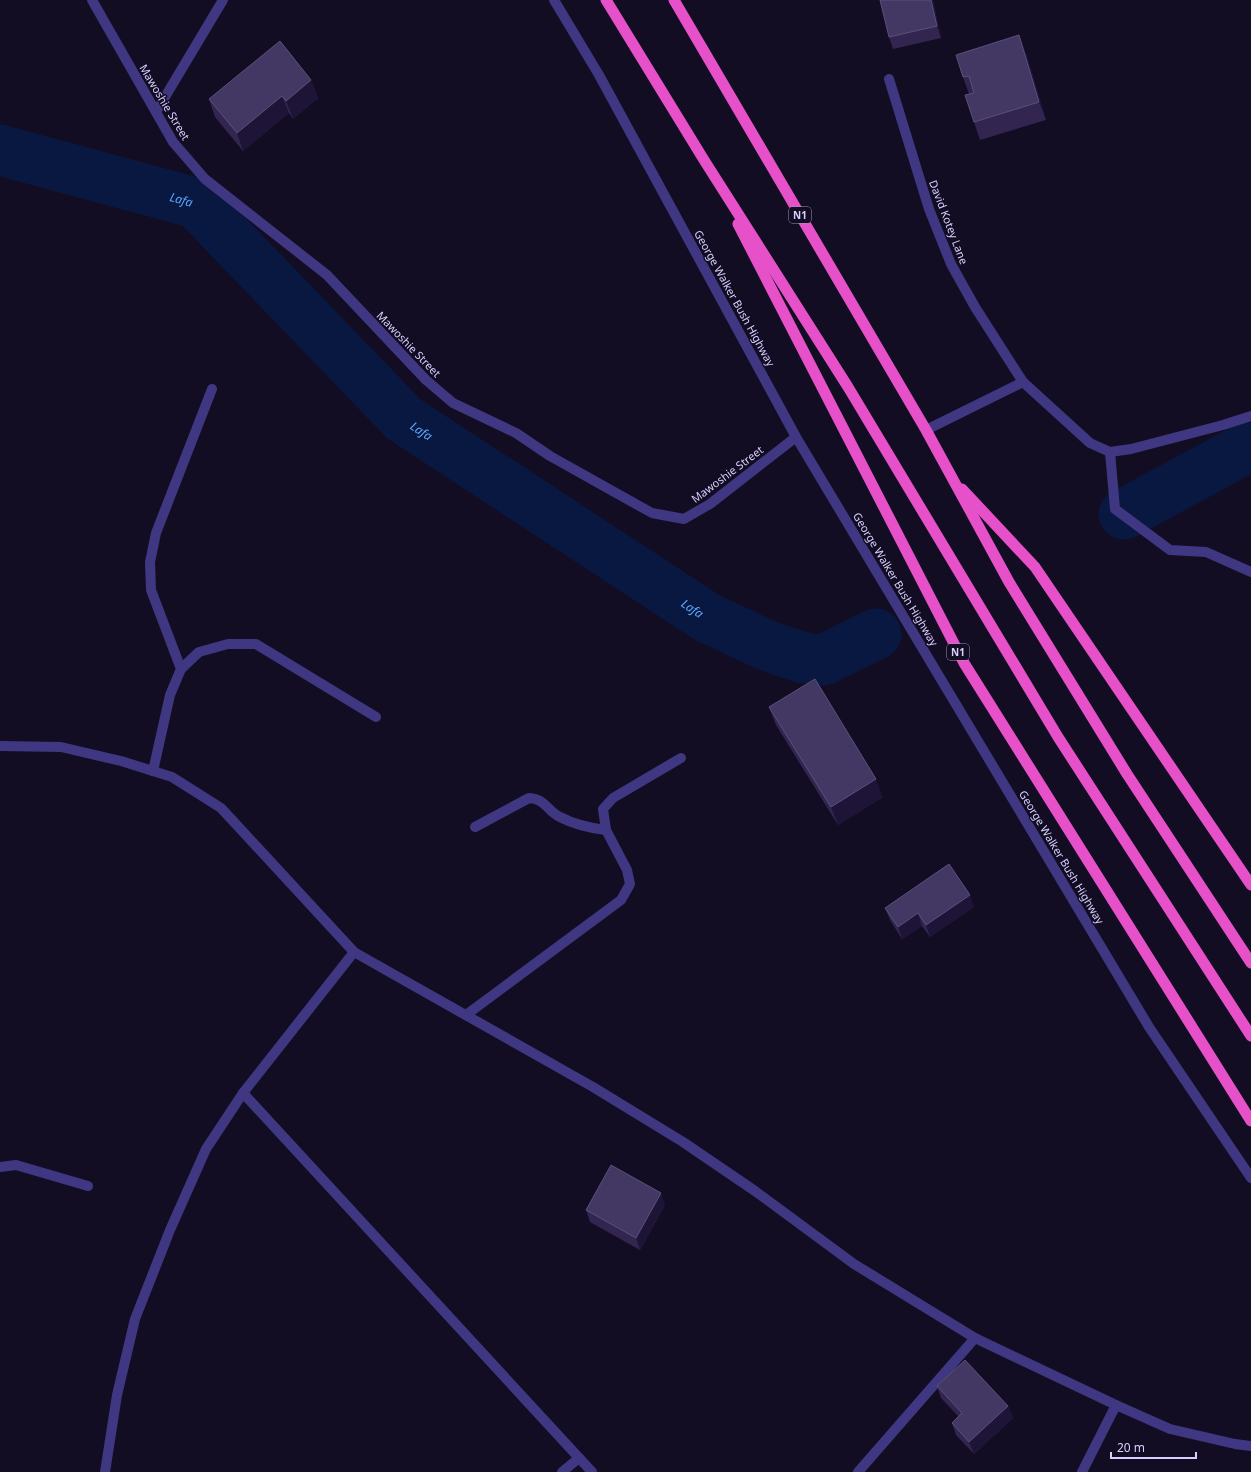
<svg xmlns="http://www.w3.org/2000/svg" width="1251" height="1472" font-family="'Noto Sans',sans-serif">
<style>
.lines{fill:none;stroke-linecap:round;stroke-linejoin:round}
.river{stroke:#091840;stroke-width:51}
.service{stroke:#403782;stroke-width:10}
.minor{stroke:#403782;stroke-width:10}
.tertiary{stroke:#403782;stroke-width:10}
.trunk{stroke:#e650c8;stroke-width:11}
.wall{fill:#322651}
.shaded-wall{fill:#1e1437}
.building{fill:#433864;stroke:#5b507c}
.labels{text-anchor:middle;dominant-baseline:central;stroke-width:3;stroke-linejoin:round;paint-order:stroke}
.shield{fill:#130d23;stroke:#9d95bd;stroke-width:1}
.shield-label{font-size:10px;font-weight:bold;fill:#d8cfff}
.street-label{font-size:11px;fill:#d8cfff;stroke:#130d23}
.water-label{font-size:12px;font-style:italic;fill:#5da7ff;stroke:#130d23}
</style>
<rect width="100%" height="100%" fill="#130d23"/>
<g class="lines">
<!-- river -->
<g class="river">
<path id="s1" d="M0,150L196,203L404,419L708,618L768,646L804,658L823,660L876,634"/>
<path d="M1124,514L1241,451L1251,448"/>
</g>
<!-- service -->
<g class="service">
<path d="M156,112L223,0"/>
<path d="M1110,452L1115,509L1170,550L1206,552L1251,572"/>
<path d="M181,669L151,590L150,562L156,533L212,389"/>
<path d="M475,827L529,798C546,799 547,811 560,817C575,825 590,828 606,830"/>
<path d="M466,1015L621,900L630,884L627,870L606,830L603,809L613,798L681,758"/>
<path d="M0,1167L16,1165L88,1186"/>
<path d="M562,1472L579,1458"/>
<path d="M858,1472L975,1338"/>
</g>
<!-- minor -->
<g class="minor">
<path d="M92,0L173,142L205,179L327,275L426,380L453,403L516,433L550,456L652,513L684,519L710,504L796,437"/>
<path d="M889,79L929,209L951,264L975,307L1023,382L1090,443L1110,452L1131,449L1223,425L1251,416"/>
<path d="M926,430L1023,382"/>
<path d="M0,746L61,747L121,761L172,777L221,808L354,952L593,1087L683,1142L755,1191L854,1264L975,1338L1116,1405L1170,1429L1235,1444L1251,1446"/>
<path d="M153,771L170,695L181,669L199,652L228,644H256L376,717"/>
<path d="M243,1093L592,1472"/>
<path d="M105,1472L117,1395L135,1319L170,1230L206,1149L243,1093L354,952"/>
<path d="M1082,1472L1116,1405"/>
</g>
<!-- tertiary -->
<path class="tertiary" d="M554,0L599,75L796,437L1149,1027L1251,1178"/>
<!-- trunk -->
<g class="trunk">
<path d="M606,0L704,160L848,387L1058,737L1251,1036"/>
<path d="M674,0L926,430L1009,582L1127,774L1251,963"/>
<path d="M738,224L964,663L1251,1121"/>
<path d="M962,489L1035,567L1251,885"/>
</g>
</g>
<!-- wall -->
<g class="wall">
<path d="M880,0H933L941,38L893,49L889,37Z"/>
<path d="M1026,53L1046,120L980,140L974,122L969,94L963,77Z"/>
<path d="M311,80L318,98L293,119L289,113L243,151L215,117L209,99Z"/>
<path d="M769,707L883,797L838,825L776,725Z"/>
<path d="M974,907L930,937L922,926L902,939L890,920L885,908Z"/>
<path d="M665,1205L640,1250L590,1222L586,1210Z"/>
<path d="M937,1386L1008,1406L1013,1418L974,1454L956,1435L952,1423L958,1416L941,1398Z"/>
</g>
<!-- shaded-wall -->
<g class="shaded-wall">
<path d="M931,0H933L941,38L937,26Z"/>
<path d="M1019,35L1026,53L1046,120L1039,102Z"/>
<path d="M311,80L318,98L293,119L286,101Z"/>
<path d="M282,96L289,113L243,151L237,133Z"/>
<path d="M876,779L883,797L838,825L831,807Z"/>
<path d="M970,895L974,907L930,937L926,925Z"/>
<path d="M918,913L922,926L902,939L898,927Z"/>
<path d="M661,1193L665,1205L640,1250L636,1238Z"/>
<path d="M1008,1406L1013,1418L974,1454L969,1442Z"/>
</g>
<!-- building -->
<g class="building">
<path d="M880,0H931L937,26L889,37Z"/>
<path d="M1019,35L1039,102L974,122L965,95L974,93L969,76L963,77L956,55Z"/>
<path d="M280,41L311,80L286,101L282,96L237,133L209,99Z"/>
<path d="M815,679L876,779L831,807L769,707Z"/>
<path d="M949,864L970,895L926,925L918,913L898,927L885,908Z"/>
<path d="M611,1165L661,1193L636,1238L586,1210Z"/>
<path d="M965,1360L1008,1406L969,1442L952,1423L962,1413L937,1386Z"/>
</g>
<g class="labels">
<!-- shield labels -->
<g class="shield">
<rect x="789" y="207" width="22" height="16" rx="3"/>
<rect x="947" y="644" width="22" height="16" rx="3"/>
</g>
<g class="shield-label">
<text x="800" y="215">N1</text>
<text x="958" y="652">N1</text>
</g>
<!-- street labels -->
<g class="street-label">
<text transform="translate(165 102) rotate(59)">Mawoshie Street</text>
<text transform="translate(949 222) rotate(69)">David Kotey Lane</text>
<text transform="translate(735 298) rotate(61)">George Walker Bush Highway</text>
<text transform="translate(409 344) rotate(46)">Mawoshie Street</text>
<text transform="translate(727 474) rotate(-37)">Mawoshie Street</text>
<text transform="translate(896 579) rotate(59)">George Walker Bush Highway</text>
<text transform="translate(1062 857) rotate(59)">George Walker Bush Highway</text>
</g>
<!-- water labels -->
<g class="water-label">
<text stroke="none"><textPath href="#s1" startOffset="188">Lafa</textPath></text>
<text stroke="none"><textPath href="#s1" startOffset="524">Lafa</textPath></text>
<text stroke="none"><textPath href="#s1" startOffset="848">Lafa</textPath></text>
</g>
</g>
<!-- scale -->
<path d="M1111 1452v6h85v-6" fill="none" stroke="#d8cfff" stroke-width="2"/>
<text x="1117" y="1452" font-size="12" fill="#d8cfff" stroke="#130d23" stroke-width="3" paint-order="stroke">20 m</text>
</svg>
